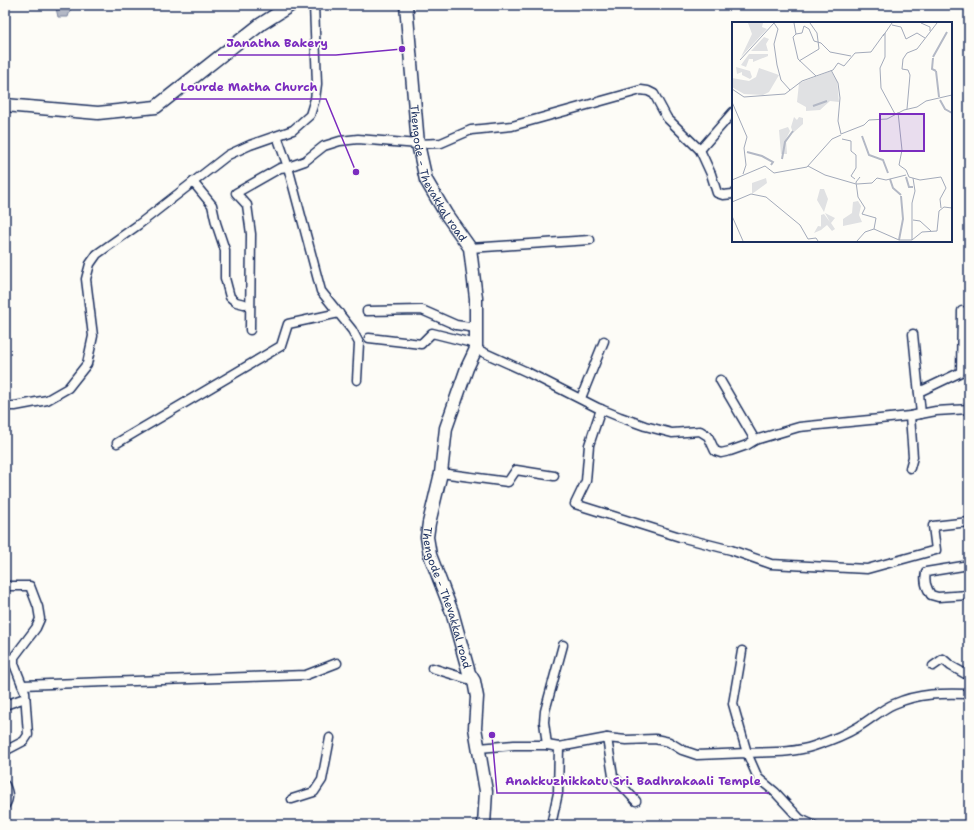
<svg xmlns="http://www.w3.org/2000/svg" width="974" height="830" font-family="'Shantell Sans',sans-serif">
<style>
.water{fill:#b3b8c5;stroke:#76819c}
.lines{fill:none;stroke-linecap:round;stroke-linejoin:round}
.street-casing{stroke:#1b2f5e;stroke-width:11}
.secondary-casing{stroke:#1b2f5e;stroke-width:15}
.street{stroke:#fdfcf7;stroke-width:8}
.secondary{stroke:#fdfcf7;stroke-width:12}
.labels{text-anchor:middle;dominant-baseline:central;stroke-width:3.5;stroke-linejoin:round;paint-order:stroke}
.street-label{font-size:11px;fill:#1b2f5e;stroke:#fdfcf7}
.inset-river{fill:none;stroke:#b3b8c5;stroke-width:2}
.inset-road{fill:none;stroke:#a3aaba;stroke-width:1}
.view{fill:#7b2cbf;fill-opacity:0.15;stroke:#7b2cbf;stroke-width:2}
.inset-edge{fill:none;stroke:#1b2f5e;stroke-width:2}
.leader{fill:none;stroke:#7b2cbf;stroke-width:1.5}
.callout-dot{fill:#7b2cbf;stroke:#fdfcf7;stroke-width:1.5}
.callout-label{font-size:12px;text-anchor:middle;font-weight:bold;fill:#7b2cbf;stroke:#fdfcf7;stroke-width:3.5;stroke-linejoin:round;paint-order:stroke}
</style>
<rect width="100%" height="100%" fill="#fdfcf7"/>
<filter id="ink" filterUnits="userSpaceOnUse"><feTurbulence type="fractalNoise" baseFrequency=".025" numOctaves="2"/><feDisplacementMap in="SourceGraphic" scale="8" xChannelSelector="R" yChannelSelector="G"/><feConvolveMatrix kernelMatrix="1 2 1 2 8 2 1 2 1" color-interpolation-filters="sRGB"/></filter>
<g filter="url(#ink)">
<!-- water -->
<path class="water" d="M56,5H72L68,17H58L56,8Z"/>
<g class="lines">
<!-- street casing -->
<g class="street-casing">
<g id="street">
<path d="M700,150L733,112"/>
<path d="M193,182L212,205L216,223L225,250V278L230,297L236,302L244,304"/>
<path d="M470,248L590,240"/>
<path d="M367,311L422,310L456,325L476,328"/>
<path d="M250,330L251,234L247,205L236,193L280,168L288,167L277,136"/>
<path d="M913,334L921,414"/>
<path d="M369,338L421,344L432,333L476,344"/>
<path d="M476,349L527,372L598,408L620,417L645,426L672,433L700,431L708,436L715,451L721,453L730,451L747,445L755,440L799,427L910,416L936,411L969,409"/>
<path d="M357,380L359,343L352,330L321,291L288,167L305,161L324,146L340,141L358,139L418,144L441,143L471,130L512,126L641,90L648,91L654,94L667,118L700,150L711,174L717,193L723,195L733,194"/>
<path d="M720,380L755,440"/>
<path d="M919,392L961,372L962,311"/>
<path d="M581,398L604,341"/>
<path d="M5,406H15L47,400L68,388L87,364L93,336L86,279L90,264L97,254L138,225L228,155L250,145L293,130L310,115L315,99L317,84L314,5"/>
<path d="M601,409L589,445L586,481L575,504L680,537L731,550L771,564L867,569L936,550L933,526L969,522"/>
<path d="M910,416L913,457L910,468"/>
<path d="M117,443L281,346L288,324L339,313"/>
<path d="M441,473L508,482L516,470L554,476"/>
<path d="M969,565L926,572C924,581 926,587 931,595L938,597L969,595"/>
<path d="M5,586H30L38,607L40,619L36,628L14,657V664L25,692L28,735L24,741L5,751"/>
<path d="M742,651L733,704L747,753C769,752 793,753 814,746C829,741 845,735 858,727C870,720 882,709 894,704C919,693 943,693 969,694"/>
<path d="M933,666L943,659L951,666L969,676"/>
<path d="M432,668L474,681"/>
<path d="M22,685L306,675L337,663"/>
<path d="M5,705L25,698"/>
<path d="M607,738L613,776L636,801"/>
<path d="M547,745L544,722L545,711L563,645"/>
<path d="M479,748L514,745H547L559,747L607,738L626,740L655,739L669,742L682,750L697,755L747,753L758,778L775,792L800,819L813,825"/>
<path d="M5,785C8,792 10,798 5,805"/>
<path d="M292,799L314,792L322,780L330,738"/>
<path d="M551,825L558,793L559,747"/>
</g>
</g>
<!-- secondary casing -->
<g class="secondary-casing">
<g id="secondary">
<path id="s1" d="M406,5L418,144L426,180L446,214L470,248L476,298V349L467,368L446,428L441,473L429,523L427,537L430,555L452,612L469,673L474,681L477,697L475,728L486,791L484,825"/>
<path d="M5,105L98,113L156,107L261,24L291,5"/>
</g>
</g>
<!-- street -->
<use href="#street" class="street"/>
<!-- secondary -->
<use href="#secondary" class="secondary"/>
</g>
</g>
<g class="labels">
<!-- street labels -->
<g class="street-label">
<text stroke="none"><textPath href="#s1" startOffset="174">Thengode - Thevakkal road</textPath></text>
<text stroke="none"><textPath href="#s1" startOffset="618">Thengode - Thevakkal road</textPath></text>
</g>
</g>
<!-- overview -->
<g transform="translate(732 22)">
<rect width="220" height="220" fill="#fdfcf7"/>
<path d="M16,1H31L30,5L35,7L9,35L20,12ZM32,15L37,17L34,22L36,29H19ZM17,32H36V34L21,40V37H17L14,45L9,43ZM4,45L18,49L20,55L18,57L10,53V50L5,52ZM27,46L47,53L37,70L31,73L12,72L0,65V56L17,59L24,55ZM99,49L105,59L107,80L98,79L88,88L74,89V85L65,80L67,61ZM62,95L65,98L67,95L71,96V102L61,111L59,105ZM56,105L58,109L54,117L55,132H49L47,108ZM34,156L35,161L20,172V161ZM88,167H92L96,177L92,190L85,178ZM126,179L129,184L127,193L130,200L111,204V197L120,191L121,180ZM93,191L103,196L99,201L103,207L100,209L95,203L89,208L82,211L86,204L92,205H89V193L92,192L98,200Z" fill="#e0e1e3"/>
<path class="inset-river" d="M201,35L215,10M201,36L200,47L204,49M204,49L207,75M208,78L213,87L220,91M81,84L95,79M130,114L137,133L151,138L156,151M15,130L30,134L41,140L39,143M50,137L53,120L61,109M174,155L177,165H181M158,157L161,166L169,173M167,218L171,197L169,174"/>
<path class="inset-road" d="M42,1L46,7L42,22L45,43L49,58L58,68M62,1L64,12L70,11L72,4L77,7L82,19L89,21L98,30L119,34M189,1L198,5V9M160,3L169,5L174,17L185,11L193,16M153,11V35L148,46L149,66L163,92M64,12L61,15L66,37L84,54M151,14L160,1M8,38L42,1M67,39L87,27L85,11L78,1M99,48L106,61L108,76L106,99L109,112M0,67L12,75L53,72L70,59L101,48L106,41L112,44L123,31L139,30L152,12M0,80L15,115L12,126L14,143L11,152M175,87L178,53L176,48L170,47L171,37L175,31L185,27L205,1M166,90L170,128L167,143L174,148L177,155L188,158L209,155L214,166L208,177L209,186M109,112L132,103L137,98L155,97L172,88L185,85L194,79L220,73M110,117L119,119V129L124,133V146L119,154L123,157M76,144L93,153L124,162M128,155L124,160L126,175L133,186L130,192L144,196L142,207M0,158L33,144L42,151L75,145L100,117L109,113M125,162L140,161L145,156L154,158L174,153M0,180L19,172L34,175L68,203L76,217L84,216L86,219M0,194L11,219M181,198L188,199L199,209M180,218V181L183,169L181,156M125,219L133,210L142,207L167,218H180L190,210L205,209L207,189L212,185L220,186"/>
<path class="view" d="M148,92H192V129H148Z"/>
<rect width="220" height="220" class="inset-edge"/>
</g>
<!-- callouts -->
<path class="leader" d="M402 49L336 55H218M356 172L326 99H173M492 735L497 793H769"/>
<g class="callout-dot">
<circle cx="402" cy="49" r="4"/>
<circle cx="356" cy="172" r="4"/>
<circle cx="492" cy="735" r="4"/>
</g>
<g class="callout-label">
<text x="277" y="47">Janatha Bakery</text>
<text x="249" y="91">Lourde Matha Church</text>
<text x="633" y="785">Anakkuzhikkatu Sri. Badhrakaali Temple</text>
</g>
<!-- margin -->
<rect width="974" height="830" fill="none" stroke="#fdfcf7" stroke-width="20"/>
<rect x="10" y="10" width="954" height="810" fill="none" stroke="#1b2f5e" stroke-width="1.5" filter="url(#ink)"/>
</svg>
